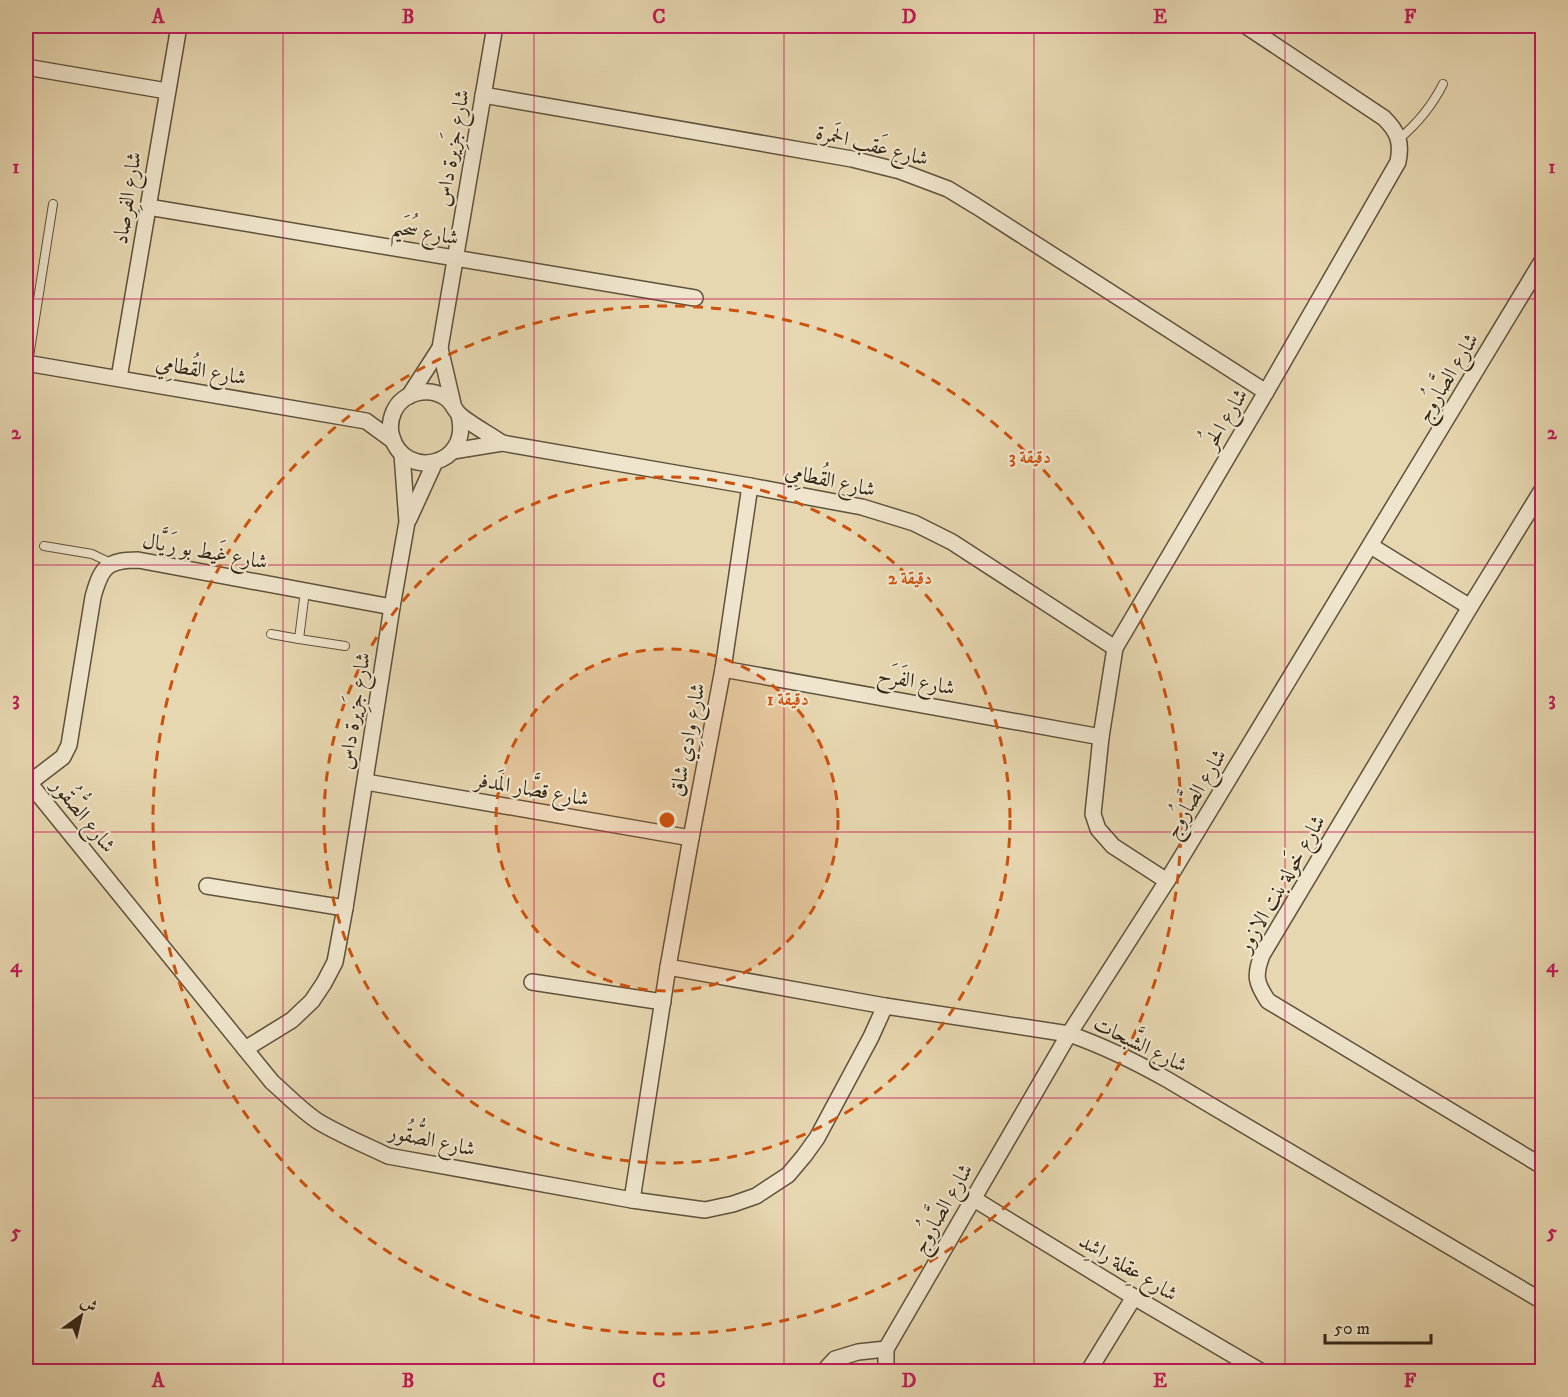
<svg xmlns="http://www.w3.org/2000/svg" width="1568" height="1397" font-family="'IM FELL DW Pica',Amiri,serif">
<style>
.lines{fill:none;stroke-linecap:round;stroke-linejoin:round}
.service-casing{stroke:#5e513b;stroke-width:10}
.minor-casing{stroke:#5e513b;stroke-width:18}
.service{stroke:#efe5cc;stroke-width:8}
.minor{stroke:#efe5cc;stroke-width:15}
.grid{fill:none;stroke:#c2185b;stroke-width:1.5;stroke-opacity:0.55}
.ring{fill:none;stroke:#cd510d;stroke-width:3;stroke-dasharray:10 8}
.labels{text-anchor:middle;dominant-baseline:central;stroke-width:4.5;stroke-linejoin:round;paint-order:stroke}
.street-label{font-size:21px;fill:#312414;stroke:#efe5cc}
.centre{fill:#cd510d;stroke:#efe5cc;stroke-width:3}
.ring-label{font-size:18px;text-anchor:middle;font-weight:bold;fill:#cd510d;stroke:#efe5cc;stroke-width:4.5;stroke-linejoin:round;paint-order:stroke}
.neatline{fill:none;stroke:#c2185b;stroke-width:2}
.grid-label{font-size:20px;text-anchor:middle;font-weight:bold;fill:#c2185b}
</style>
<rect width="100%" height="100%" fill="#e7d7b0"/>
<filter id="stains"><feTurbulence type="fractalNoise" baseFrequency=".00333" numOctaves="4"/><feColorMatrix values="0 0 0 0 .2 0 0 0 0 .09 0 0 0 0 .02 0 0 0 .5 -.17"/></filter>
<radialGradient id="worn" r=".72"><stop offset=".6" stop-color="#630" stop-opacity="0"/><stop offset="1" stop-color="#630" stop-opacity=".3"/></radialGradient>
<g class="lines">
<!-- service casing -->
<g class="service-casing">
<g id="service">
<path d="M1399,139C1418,123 1432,106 1443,84"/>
<path d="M28,363L53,204"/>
<path d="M44,546L92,554L111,563"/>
<path d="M271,634L299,639L305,591"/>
<path d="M299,639L345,646"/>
</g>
</g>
<!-- minor casing -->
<g class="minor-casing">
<g id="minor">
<path d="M26,67L167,91"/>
<path d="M483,95L852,159L900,171L948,189L976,206L1266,392"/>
<path d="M148,207L695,298"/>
<path d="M26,363L366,421L392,440"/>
<path d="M119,378L179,26"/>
<path d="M409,396L440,348"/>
<path d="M453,404L440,348L495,26"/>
<path d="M459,415C472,467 404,480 392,437C389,428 390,420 394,411C403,392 429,386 446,398C453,403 454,410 460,415C470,424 491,435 502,443"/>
<path d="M453,451L502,443L750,486L862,507L914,523L952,542L1115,648"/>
<path d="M1542,490L1470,607L1262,955C1254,976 1256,983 1268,1001L1542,1166"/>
<path d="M409,519L435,462"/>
<path d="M1371,546L1470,607"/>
<path d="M723,669L1101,737"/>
<path d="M26,779L272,1082C287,1095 302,1111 319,1122C341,1135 365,1145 388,1156L632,1200L705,1210L733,1204L756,1196L788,1175L804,1156L817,1138L871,1037L885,1006"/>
<path d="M366,782L691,838"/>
<path d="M29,783L63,757L69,745L93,597C101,568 106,560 138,560L392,607"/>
<path d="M1167,881L1113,846L1098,829L1093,814L1101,737L1115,648L1266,392L1398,162C1402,142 1398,132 1384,118L1246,26"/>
<path d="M207,886L345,908"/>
<path d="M668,967L885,1006L1069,1034C1104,1046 1136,1062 1168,1080L1542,1301"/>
<path d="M532,982L663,1002"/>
<path d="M245,1049L292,1020L312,1001L324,983L335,962L345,908L392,607L407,522L402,454"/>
<path d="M974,1199L1134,1297L1262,1372"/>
<path d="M632,1200L668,967L691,838L723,669L750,486"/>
<path d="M823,1372L835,1359L858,1352L886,1349"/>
<path d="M889,1372L886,1364V1349L1069,1034L1167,881L1542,261"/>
<path d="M1088,1372L1134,1297"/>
</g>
</g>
<!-- service -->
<use href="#service" class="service"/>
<!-- minor -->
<use href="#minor" class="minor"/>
</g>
<!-- grid -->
<path class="grid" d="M283,26V1372M534,26V1372M784,26V1372M1034,26V1372M1285,26V1372M26,299H1542M26,565H1542M26,832H1542M26,1098H1542"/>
<!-- distance rings -->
<circle cx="667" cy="820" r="171" fill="#cd510d" fill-opacity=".12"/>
<g class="ring">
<circle cx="667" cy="820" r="171"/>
<circle cx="667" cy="820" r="343"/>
<circle cx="667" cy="820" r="514"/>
</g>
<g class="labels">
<!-- street labels -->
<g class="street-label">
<text transform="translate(872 146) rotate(14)">شارع عَقب الحَمرة</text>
<text transform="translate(453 148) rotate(-80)">شارع جَزِيرة داس</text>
<text transform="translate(128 198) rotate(-81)">شارع الفِرصاد</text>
<text transform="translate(425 233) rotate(10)">شارع سُحَيم</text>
<text transform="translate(201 371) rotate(10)">شارع القُطامِي</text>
<text transform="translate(1448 378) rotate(-59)">شارع الصَّارُوج</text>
<text transform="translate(1226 419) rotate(-59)">شارع الحُر</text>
<text transform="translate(830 481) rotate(12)">شارع القُطامِي</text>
<text transform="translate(205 552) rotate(10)">شارع غَيط بو رَيَّال</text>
<text transform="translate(916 682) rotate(10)">شارع الفَرَح</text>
<text transform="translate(355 711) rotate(-81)">شارع جَزِيرة داس</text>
<text transform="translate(688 740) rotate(-79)">شارع وادِي شاق</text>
<text transform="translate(532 790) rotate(10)">شارع قصَّار المَدفر</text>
<text transform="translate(1196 794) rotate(-59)">شارع الصَّارُوج</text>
<text transform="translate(83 816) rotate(51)">شارع الصُّقُور</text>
<text transform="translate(1282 884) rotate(-60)">شارع خَولة بنت الازور</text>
<text transform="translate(1140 1045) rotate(26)">شارع الشَّبحات</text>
<text transform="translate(432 1141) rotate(12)">شارع الصُّقُور</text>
<text transform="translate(943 1209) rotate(-60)">شارع الصَّارُوج</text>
<text transform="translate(1128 1268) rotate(31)">شارع عِقلة راشِد</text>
</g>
</g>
<circle cx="667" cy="820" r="9" class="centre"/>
<g class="ring-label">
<text x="1030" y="463">3 دقيقة</text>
<text x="910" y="584">2 دقيقة</text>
<text x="788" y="705">1 دقيقة</text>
</g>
<!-- margin -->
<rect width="1568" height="1397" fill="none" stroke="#e7d7b0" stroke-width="66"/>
<!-- north arrow -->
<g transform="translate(81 1316) rotate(34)" stroke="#efe5cc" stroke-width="4.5" paint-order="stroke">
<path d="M0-4.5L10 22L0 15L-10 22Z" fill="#312414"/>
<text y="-9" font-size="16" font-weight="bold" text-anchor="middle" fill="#312414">ش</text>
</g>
<!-- scale -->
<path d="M1325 1334v9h106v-9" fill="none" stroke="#312414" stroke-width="3"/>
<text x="1334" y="1334" font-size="18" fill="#312414" stroke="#efe5cc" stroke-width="4.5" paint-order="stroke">50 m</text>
<rect x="33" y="33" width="1502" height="1331" class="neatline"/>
<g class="grid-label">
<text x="158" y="23">A</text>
<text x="408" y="23">B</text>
<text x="659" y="23">C</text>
<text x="909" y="23">D</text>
<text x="1160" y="23">E</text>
<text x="1410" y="23">F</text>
<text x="16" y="173">1</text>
<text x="1552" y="173">1</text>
<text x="16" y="439">2</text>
<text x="1552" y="439">2</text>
<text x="16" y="705">3</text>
<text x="1552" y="705">3</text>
<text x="16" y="972">4</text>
<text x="1552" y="972">4</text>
<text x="16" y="1238">5</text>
<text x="1552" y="1238">5</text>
<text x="158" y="1387">A</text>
<text x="408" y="1387">B</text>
<text x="659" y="1387">C</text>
<text x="909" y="1387">D</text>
<text x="1160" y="1387">E</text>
<text x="1410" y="1387">F</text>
</g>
<rect width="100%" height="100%" filter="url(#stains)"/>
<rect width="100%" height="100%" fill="url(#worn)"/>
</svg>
